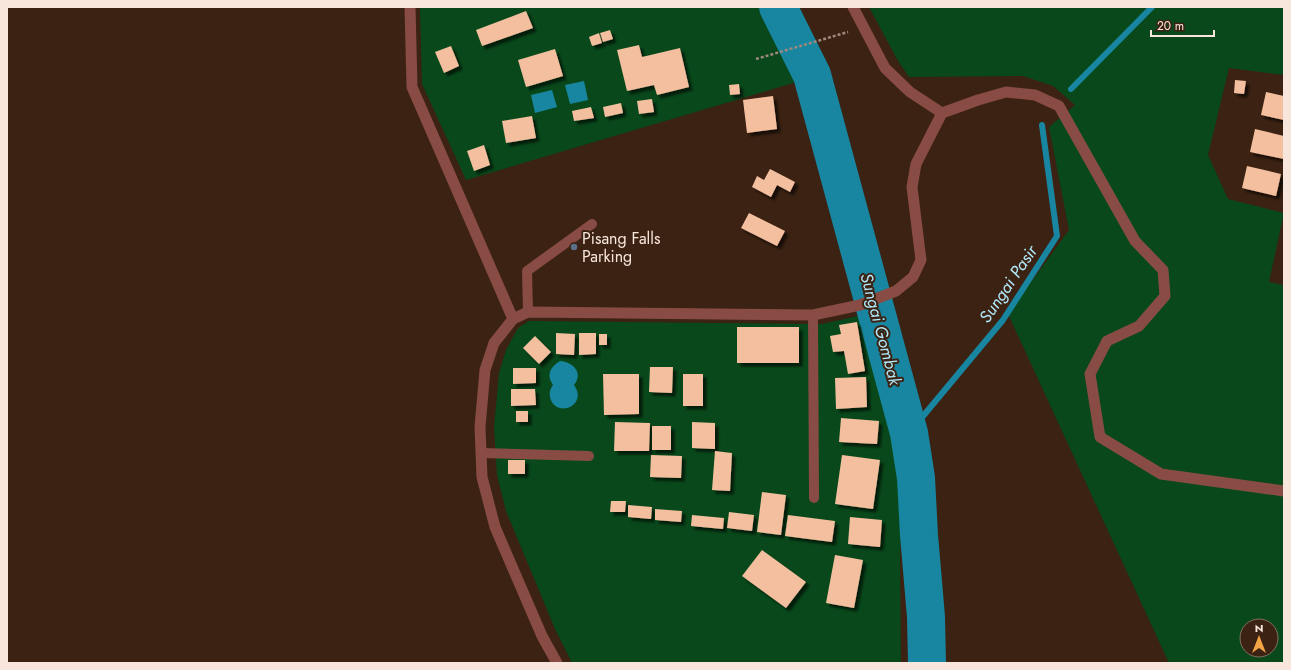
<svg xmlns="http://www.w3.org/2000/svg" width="1291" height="670" font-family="Jost,sans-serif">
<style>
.green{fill:#08481a;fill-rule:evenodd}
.water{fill:#1886a0}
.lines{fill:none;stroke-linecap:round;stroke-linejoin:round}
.stream{stroke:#1886a0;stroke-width:6}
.river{stroke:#1886a0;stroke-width:38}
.building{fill:#f4bf9f;filter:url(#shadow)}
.path{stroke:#9e897c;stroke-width:2.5;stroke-dasharray:3 2;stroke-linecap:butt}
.service{stroke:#884c44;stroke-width:10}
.minor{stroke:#884c44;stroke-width:11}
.service-dot{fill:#5c6f8a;stroke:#3b2212;stroke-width:1.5}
.labels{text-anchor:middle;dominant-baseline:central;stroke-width:4;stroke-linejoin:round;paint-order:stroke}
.poi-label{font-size:16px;fill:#f8e6dc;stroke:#3b2212;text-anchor:start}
.water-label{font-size:17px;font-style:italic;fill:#b1e8fa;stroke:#3b2212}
</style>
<defs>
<filter id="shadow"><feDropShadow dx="3.5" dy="3.5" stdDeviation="1" flood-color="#0009"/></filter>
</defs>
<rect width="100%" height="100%" fill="#3b2212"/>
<!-- green -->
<g class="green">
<path d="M420,7H760L797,82L466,180L422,84Z"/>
<path d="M869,7H1284V75L1229,68L1208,155L1228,199L1284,213L1269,282L1284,285V663H1169L1008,314L1069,230L1049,127L1075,105L1053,86L1023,76L909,77L898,61ZM1247,626H1271V650H1247Z"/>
<path d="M862,315L896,436L903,479L900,554L901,663H572L555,629L506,511L497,475L494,427L499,373L506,350L518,328L529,321L822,324Z"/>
</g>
<!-- water -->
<g class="water">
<path d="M584,81L588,100L570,104L565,85Z"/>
<path d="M552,90L557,107L535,113L531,95Z"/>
<path d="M560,361C573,362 584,373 574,385C589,406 555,419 550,397C549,393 550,389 553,385C546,375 550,367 560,361Z"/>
</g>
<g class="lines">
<!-- stream -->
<g class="stream">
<path d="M1071,89L1152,7"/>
<path d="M909,433L1003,320L1057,236L1042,125"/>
</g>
<!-- river -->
<path class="river" d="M778,7L812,75L909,433L916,478L919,535L926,617L927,663"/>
</g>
<!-- building -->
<g class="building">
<path d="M526,11L533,28L482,46L476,30Z"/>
<path d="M610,30L613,39L603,42L600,33Z"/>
<path d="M599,33L602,43L592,46L589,37Z"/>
<path d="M639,45L642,57L680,48L689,87L657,95L654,85L627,91L617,50Z"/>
<path d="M451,46L459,66L444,73L435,52Z"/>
<path d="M555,49L563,76L526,87L518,60Z"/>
<path d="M1235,80L1246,81L1244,94L1234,93Z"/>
<path d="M739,84L740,94L730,95L729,85Z"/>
<path d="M1266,92L1284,96V120L1261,115Z"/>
<path d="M773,96L777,129L747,133L743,100Z"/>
<path d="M652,99L654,112L639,114L637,101Z"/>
<path d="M621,103L623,113L605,117L603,107Z"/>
<path d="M591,107L594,118L574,121L572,111Z"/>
<path d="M532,116L536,138L506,143L502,121Z"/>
<path d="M1255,129L1284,136V159L1250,152Z"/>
<path d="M484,145L490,165L474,171L467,151Z"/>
<path d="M1247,166L1281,174L1276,196L1242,188Z"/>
<path d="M770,169L795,182L790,192L777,185L771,197L752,187L757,176L764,180Z"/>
<path d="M749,213L785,231L777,246L741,228Z"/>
<path d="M857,322L865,371L848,374L844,351L833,352L830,336L841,334L839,325Z"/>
<rect x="737" y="327" width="62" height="36"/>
<path d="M556,333L575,334L574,355L556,354Z"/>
<path d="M579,333H596V354L579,355Z"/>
<rect x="599" y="334" width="8" height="11"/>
<path d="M535,336L551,352L539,364L523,348Z"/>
<path d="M650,367H673L672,393L649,392Z"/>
<path d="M513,368H536V383L513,384Z"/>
<path d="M603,374H639V414L604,415Z"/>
<rect x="683" y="374" width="20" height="32"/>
<path d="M866,377L867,407L836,409L835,378Z"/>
<path d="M511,389H535L536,405L511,406Z"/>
<rect x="516" y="411" width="12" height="11"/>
<path d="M841,418L879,421L877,444L839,442Z"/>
<path d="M615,422L650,423L649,451H614Z"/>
<path d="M692,422L715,423V449L692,448Z"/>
<rect x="652" y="426" width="19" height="24"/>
<path d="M715,451L732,453L730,491L712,490Z"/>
<path d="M651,455L682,456L681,478L650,477Z"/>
<path d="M842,455L880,460L873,509L835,504Z"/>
<rect x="508" y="460" width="17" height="14"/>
<path d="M762,492L786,495L781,535L757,532Z"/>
<path d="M611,501H626L625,512H610Z"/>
<path d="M628,505L652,507L651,519L628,517Z"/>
<path d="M655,509L682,511L681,522L655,520Z"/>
<path d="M729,512L754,515L752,531L727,528Z"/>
<path d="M692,515L724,518L723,529L691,526Z"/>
<path d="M788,515L835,521L832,542L785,536Z"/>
<path d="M850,517L882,520L880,547L848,544Z"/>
<path d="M762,550L806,582L786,608L742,576Z"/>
<path d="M835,555L863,560L854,608L826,603Z"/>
</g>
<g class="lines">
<!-- path -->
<path class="path" d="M756,59L848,32"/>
<!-- service -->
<g class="service">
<path d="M528,312L527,271L592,224"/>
<path d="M813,315L814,498"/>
<path d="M481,453L589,456"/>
</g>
<!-- minor -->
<g class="minor">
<path d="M410,7L412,87L513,319"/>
<path d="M853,7L885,68L910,92L942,113"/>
<path d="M557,663L542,636L495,527L482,477L480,427L485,370L494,343L513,319L528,312L813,315L860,305L896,291L913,277L921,260L912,187L916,164L942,113L978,100L1006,92L1035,95L1059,106L1135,241L1163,270L1165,296L1139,326L1107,341L1090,374L1100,437L1161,474L1284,491"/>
</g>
</g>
<!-- markers -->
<circle class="service-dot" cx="574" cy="247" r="4"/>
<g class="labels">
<!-- poi labels -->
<g class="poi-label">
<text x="582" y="238">Pisang Falls<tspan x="582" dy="18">Parking</tspan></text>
</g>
<!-- water labels -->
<g class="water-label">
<text transform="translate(1008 284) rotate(-56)">Sungai Pasir</text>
<text transform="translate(881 329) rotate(75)">Sungai Gombak</text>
</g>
</g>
<!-- border -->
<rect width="1291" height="670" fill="none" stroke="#f8e6dc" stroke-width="16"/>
<!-- north arrow -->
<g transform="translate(1259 638)"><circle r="19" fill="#3b2212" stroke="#877063"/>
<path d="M0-3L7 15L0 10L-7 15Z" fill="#f4a345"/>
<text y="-6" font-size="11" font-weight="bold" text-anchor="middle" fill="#f8e6dc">N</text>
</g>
<!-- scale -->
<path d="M1151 30v6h63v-6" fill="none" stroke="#f8e6dc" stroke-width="2"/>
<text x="1157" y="30" font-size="12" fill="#f8e6dc" stroke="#3b2212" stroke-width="3" paint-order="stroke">20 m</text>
</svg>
